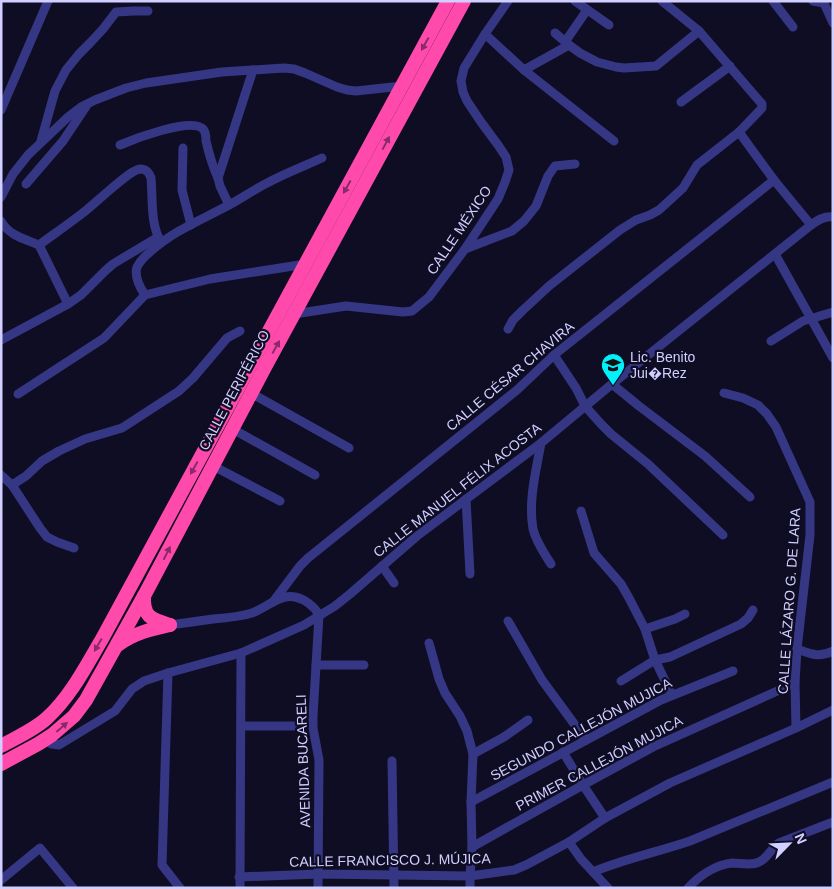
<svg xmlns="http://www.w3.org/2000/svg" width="834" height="889" font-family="Arial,sans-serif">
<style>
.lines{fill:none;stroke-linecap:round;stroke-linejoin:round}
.minor{stroke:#353785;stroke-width:9}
.highway{stroke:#ff4aac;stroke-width:14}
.oneway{fill:#872c68}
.labels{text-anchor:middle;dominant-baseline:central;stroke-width:4.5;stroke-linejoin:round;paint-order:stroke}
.street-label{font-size:14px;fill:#d1cfff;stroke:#0f0d23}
.poi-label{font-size:14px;fill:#d1cfff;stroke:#0f0d23;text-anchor:start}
</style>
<rect width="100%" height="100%" fill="#0f0d23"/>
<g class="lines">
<!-- minor -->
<g class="minor">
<path d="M575,1L609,25"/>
<path d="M773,1L793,27"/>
<path d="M813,1L824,3"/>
<path d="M823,1L833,23"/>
<path d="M555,33L569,45L580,53L597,62L616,67L624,68L656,66L699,31"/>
<path d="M485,34L524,70L614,141"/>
<path d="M565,42L587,10"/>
<path d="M524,70L569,45"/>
<path d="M681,102L730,66"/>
<path d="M1,110L48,1"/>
<path d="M739,132L774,180L811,225"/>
<path d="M41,141L55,91L66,70L79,54L90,43L103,29L116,12L134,11H148"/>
<path d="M120,145C134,139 191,117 203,129C206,132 206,137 206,141C209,154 212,165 218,178"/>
<path d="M183,148L182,190L191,225"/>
<path d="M26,184L63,141L87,105"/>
<path d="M1,197L13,174L28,155L68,117L81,107L95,100L126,88L146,83L222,72L284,68L294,69L305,73L337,87L347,90L356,91L402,86"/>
<path d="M229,205L220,186L218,178L253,70"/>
<path d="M1,221C9,236 25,239 39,245L68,304"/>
<path d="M39,245C54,234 70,223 84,212C95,204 129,170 140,169C147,169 149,173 151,178C153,199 150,224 161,242"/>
<path d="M465,249L512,231L524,221L536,206L548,176L555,166L575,164"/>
<path d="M775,254L833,358"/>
<path d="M145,295C140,288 134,276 137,267C140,261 145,256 150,252C173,231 201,220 229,205C242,198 255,189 269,182C286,173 304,166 322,158"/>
<path d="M145,295L210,279L306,264"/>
<path d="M294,314L346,306L403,312L412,311L429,297L465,249L498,199L505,182L509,170L506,157L498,145L481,122L467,101L463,92L461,81L464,68L485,34L508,1"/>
<path d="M508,329L513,320L522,311L549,286L620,230L636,220L650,215L659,210L683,188L697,165L739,132L762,108V104L699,31L662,1"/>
<path d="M1,340L68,304L81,295L105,271L113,264L158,237"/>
<path d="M771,341L803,321L833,312"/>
<path d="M554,355L576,388L585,406L601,424L611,434L648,464L723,535"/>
<path d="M612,384L639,406L705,456L750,497"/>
<path d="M724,393L743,398L758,405L767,414L776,427L810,502V535L797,649L795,683L796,728"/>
<path d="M18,394L104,338L145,295"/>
<path d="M258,397L349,448"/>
<path d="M238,432L315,475"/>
<path d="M541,443C536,471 528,501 533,529C536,542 544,553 551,564"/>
<path d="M219,469L280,501"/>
<path d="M1,475L12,485L40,528L47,537L57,542L74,548"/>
<path d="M12,485L26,476L42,461L59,451L85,439L122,428L179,391L193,378L227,338L240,331"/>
<path d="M466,499L470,574"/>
<path d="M581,511L594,553L621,584L629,598L645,629L655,660L672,695"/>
<path d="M382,566L394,583"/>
<path d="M273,602L300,566L308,558L517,390L554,355L774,180"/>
<path d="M508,621L542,680L586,740"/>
<path d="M170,625C185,623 199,621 213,619C226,618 239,617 252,613C266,608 279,594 295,597C305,599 315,607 319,615L313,716V728L319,760L318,888"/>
<path d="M645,629L675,619L685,614"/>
<path d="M429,643L439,679L445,693L460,716L467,731L473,754L471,802L472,847L470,876V888"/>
<path d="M797,649C811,654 819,658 833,651"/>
<path d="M316,665H364"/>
<path d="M168,673L162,865L180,888"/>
<path d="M621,681L655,660L670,657L741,624L748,618L753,610"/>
<path d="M241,726H296"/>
<path d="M45,741L52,744L59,745L115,711L132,689L144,681L168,673L241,653L304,625L335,606L350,594L417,536L541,443L612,384L811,225C818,220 824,216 833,217"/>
<path d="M563,752L583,785L605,818"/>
<path d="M473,754L504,737L528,720"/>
<path d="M392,761L394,888"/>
<path d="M471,802L661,700L733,671"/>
<path d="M569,842L581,859L608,888"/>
<path d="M472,847L583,785L653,747L795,683"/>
<path d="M593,872C624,859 658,852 690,841L833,782"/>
<path d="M239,877L318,874L470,876L514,870L526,865L569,842L605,818L670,783L796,728L833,710"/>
<path d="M1,880L40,848L73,888"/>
<path d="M240,888L241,653"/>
<path d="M688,888C699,876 715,865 732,863C740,863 752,866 759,862C768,858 770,849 779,843L833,822"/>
</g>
<!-- highway -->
<g class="highway">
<path d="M144,596C143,617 151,619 170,625"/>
<path d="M118,645C134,633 152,629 170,625"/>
<path d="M1,746C17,737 34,730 47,718C71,696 86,666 102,639L448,1"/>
<path d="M1,764L38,744L52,735L74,716L86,700L144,596L264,369L464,1"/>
</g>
</g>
<!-- one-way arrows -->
<defs><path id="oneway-solid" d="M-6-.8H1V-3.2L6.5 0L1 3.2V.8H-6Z" transform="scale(1.25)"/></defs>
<g class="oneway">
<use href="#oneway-solid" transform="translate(425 44) rotate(119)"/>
<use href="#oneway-solid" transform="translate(386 143) rotate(-62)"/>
<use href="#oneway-solid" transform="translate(347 187) rotate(119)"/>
<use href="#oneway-solid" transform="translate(276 347) rotate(-61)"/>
<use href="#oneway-solid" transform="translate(194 468) rotate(119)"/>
<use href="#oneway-solid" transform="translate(167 553) rotate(-63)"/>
<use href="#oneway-solid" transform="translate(98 645) rotate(120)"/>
<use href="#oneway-solid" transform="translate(62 727) rotate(-41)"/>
</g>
<!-- icons -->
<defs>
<g id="school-pin" transform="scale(1.25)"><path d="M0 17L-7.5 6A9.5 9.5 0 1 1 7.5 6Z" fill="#00f1fa" stroke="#0f0d23"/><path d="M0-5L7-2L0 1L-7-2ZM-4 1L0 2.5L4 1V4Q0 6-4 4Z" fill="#111"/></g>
</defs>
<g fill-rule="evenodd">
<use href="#school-pin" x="613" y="365"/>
</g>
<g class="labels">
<!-- street labels -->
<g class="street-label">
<text transform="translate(459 230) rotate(-56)">CALLE MÉXICO</text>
<text transform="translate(510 376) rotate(-40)">CALLE CÉSAR CHAVIRA</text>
<text transform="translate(234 390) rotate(-62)">CALLE PERIFÉRICO</text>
<text transform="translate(457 490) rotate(-38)">CALLE MANUEL FÉLIX ACOSTA</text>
<text transform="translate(789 601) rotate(-86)">CALLE LÁZARO G. DE LARA</text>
<text transform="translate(581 729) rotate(-28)">SEGUNDO CALLEJÓN MUJICA</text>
<text transform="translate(303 761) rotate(-92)">AVENIDA BUCARELI</text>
<text transform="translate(599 763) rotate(-28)">PRIMER CALLEJÓN MUJICA</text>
<text transform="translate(390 860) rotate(-1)">CALLE FRANCISCO J. MÚJICA</text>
</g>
<!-- poi labels -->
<g class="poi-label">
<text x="630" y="357">Lic. Benito<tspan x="630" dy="16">Jui�Rez</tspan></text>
</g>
</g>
<!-- border -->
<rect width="834" height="889" fill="none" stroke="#d1cfff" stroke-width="5"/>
<!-- north arrow -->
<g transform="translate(789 844) rotate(66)" stroke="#0f0d23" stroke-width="4" paint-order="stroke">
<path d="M0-4L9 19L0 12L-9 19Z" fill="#d1cfff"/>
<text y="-8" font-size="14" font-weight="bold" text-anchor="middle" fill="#d1cfff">N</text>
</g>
</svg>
